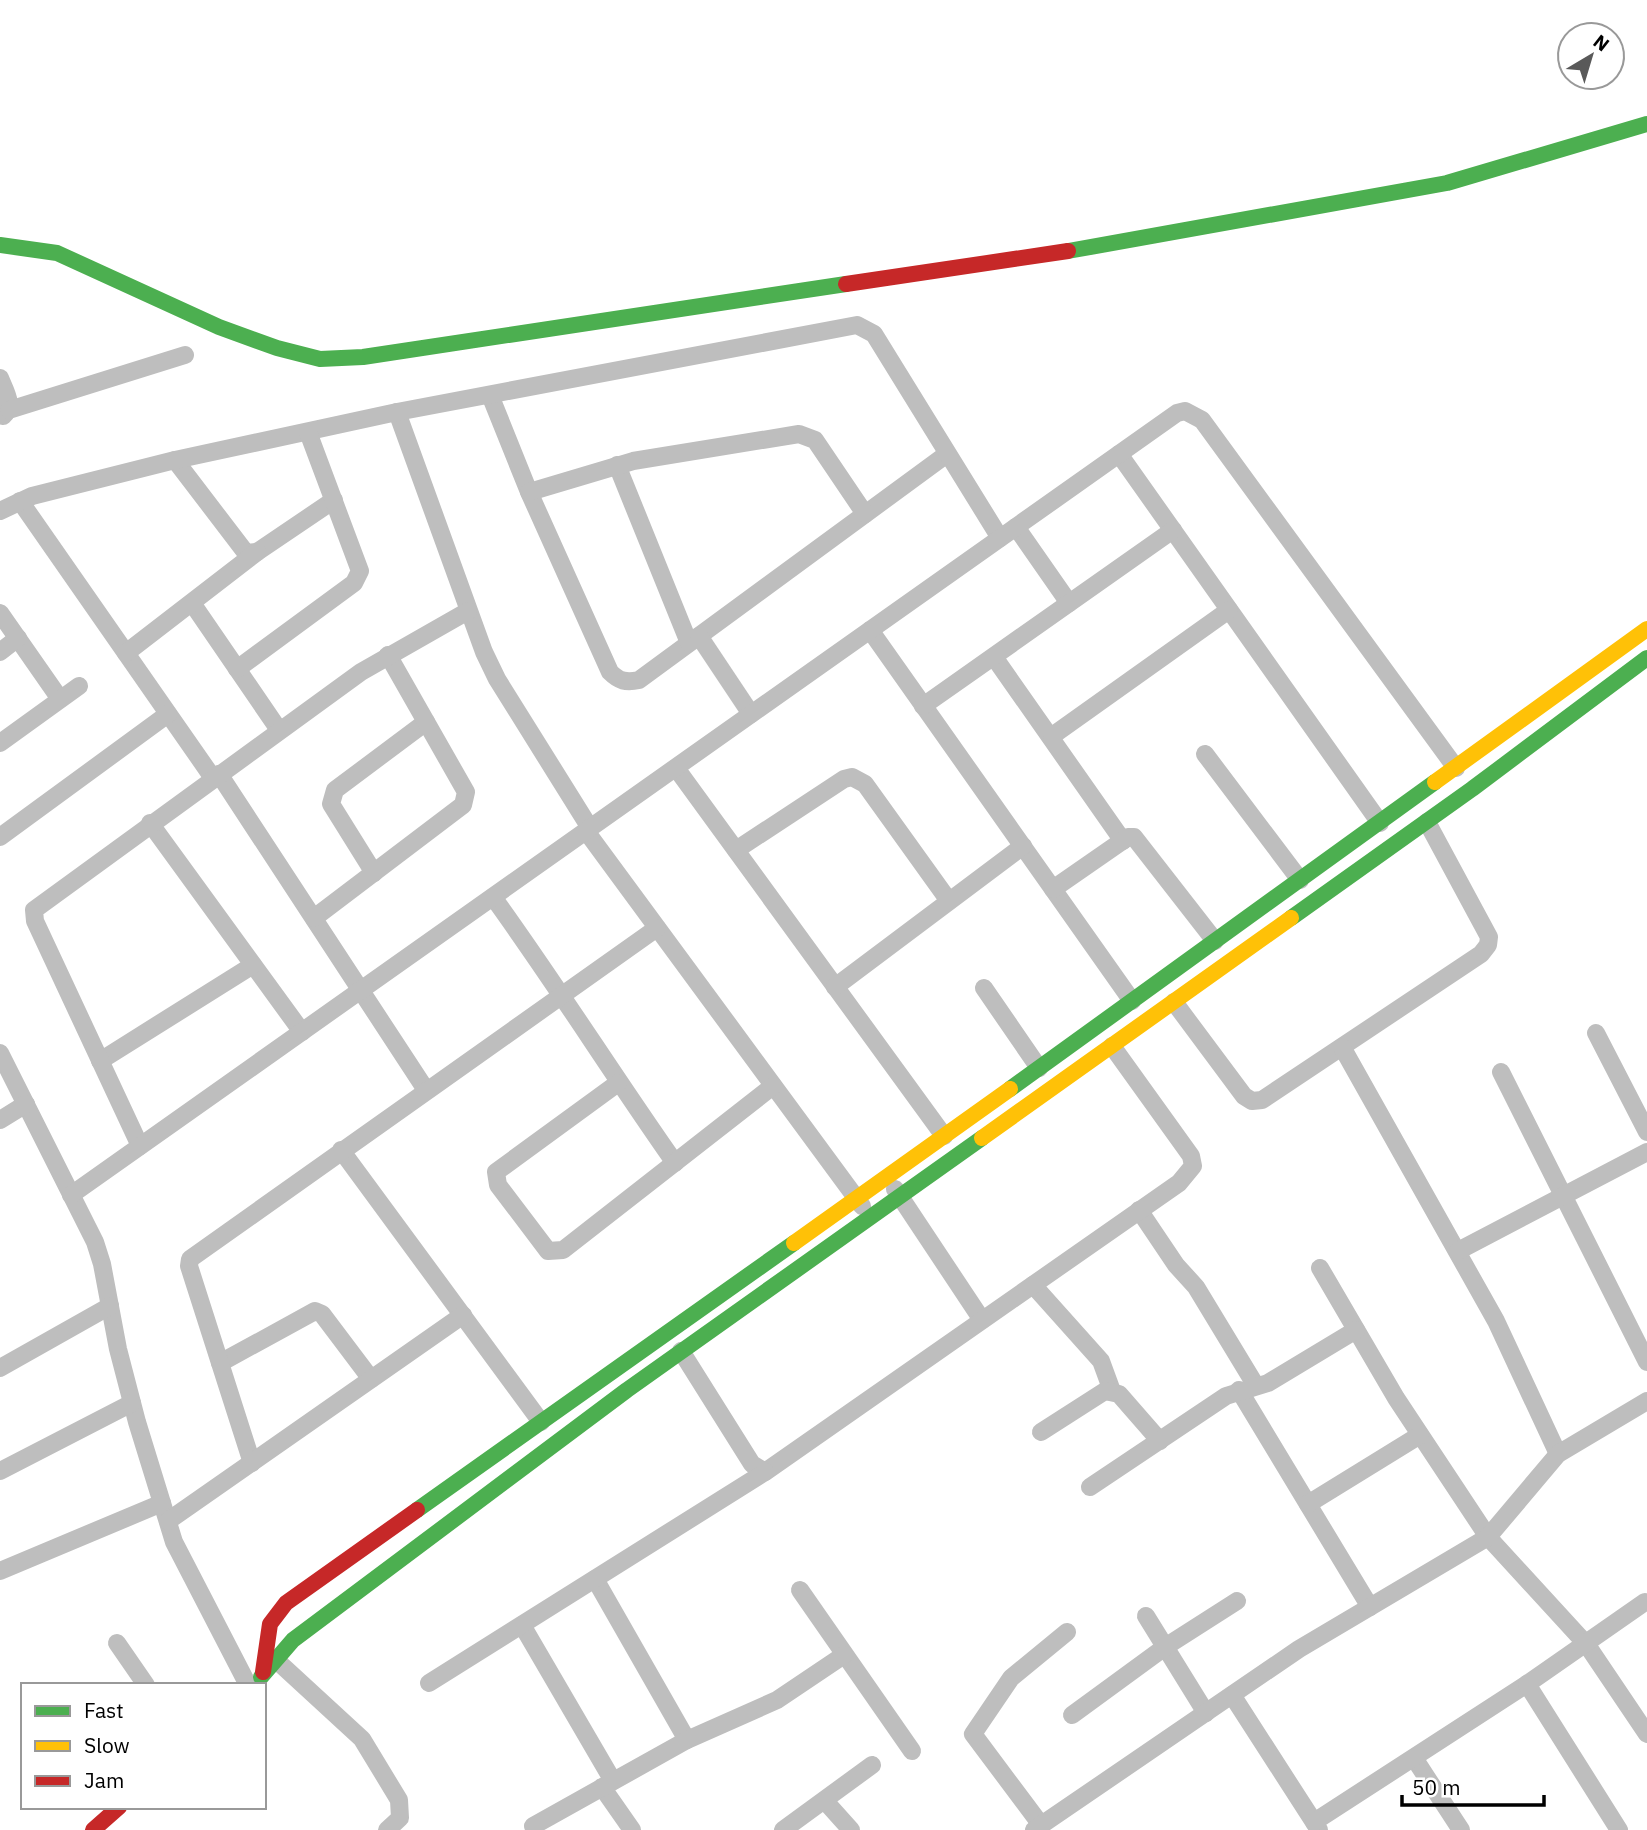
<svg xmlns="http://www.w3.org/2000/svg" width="1647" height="1830" font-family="'IBM Plex Sans',sans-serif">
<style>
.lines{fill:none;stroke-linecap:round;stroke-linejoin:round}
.street{stroke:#bebebe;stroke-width:18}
.fast{stroke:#4caf50;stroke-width:16}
.slow{stroke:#ffc107;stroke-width:16}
.jam{stroke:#c62828;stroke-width:16}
</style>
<rect width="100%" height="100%" fill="#fff"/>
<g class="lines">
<!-- street -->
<g class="street">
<path d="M0,378C5,391 15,405 3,416"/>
<path d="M490,395L529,492L610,672C619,681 626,683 639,680L947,454"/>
<path d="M9,410L185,355"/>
<path d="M397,412L484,652L497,679L590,828"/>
<path d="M1119,454L1380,823"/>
<path d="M175,460L246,553L257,552L334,500"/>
<path d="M617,465L689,643"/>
<path d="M529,492L633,461L799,434L815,440L865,514"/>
<path d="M20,501L213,778"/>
<path d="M0,511L32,496L175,460L397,412L857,325L874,334L1000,538"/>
<path d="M1016,527L1069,603"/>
<path d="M192,603L279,730"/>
<path d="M0,613L60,699"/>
<path d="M870,630L1132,1001"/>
<path d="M699,636L751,714"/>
<path d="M0,652L18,638"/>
<path d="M126,653L257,552"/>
<path d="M994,657L1123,841"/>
<path d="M237,669L354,583L360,571L308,432"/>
<path d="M923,706L1173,530"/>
<path d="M1052,736L1229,610"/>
<path d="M0,743L79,686"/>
<path d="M1205,754L1300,880"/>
<path d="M676,768L944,1136"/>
<path d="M219,774L426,1090"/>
<path d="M150,823L302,1032"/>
<path d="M586,831L862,1206"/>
<path d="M0,837L168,714"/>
<path d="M736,850L844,779L852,777L865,784L949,901"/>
<path d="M374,873L331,804L335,790L426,722"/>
<path d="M1053,889L1128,837H1134L1215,941"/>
<path d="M493,897C556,984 613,1075 675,1163"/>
<path d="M314,918L463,805L466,792L388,655"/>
<path d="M835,987L1023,846"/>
<path d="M984,988L1039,1068"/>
<path d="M1174,1002L1244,1096L1252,1101L1262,1100L1481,954L1488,945L1489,937L1427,822"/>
<path d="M1596,1033L1647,1132"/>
<path d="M1342,1047L1496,1321L1558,1454"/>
<path d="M0,1053L95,1242L102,1264L118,1349L137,1422L174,1542L248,1685"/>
<path d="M100,1061L253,965"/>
<path d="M1501,1072L1647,1362"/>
<path d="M618,1083L496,1172L498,1185L548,1251L563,1250L773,1086"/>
<path d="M0,1120L26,1104"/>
<path d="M140,1146L35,921L34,910L361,672L468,611"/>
<path d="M341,1150L541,1422"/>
<path d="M895,1189L982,1320"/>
<path d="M71,1195L1177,413L1185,411L1202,420L1456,768"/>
<path d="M1139,1210L1176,1265L1196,1287L1256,1386"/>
<path d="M1458,1251L1647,1152"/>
<path d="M1320,1268L1396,1398L1488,1537L1587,1645L1647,1734"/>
<path d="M1033,1285L1101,1361L1112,1391"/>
<path d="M681,1351L752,1464L765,1472L1179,1183L1193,1166L1191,1156L1112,1046"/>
<path d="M220,1363L315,1311L322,1314L371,1379"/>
<path d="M0,1368L110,1306"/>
<path d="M1239,1390L1370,1607"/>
<path d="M1041,1432L1105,1391L1119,1394L1160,1441"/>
<path d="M252,1463L189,1266L190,1259L657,928"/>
<path d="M0,1471L132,1403"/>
<path d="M1090,1487L1226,1396L1268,1383L1356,1330"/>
<path d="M1308,1504L1420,1435"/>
<path d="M168,1521L463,1315"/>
<path d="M0,1571L162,1503"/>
<path d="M595,1579L687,1740"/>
<path d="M800,1590L912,1751"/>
<path d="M1146,1616L1206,1713"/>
<path d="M522,1625L613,1781"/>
<path d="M117,1643L146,1685"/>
<path d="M275,1659L362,1739L399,1800L400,1818L387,1830"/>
<path d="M429,1683L765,1472"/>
<path d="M1232,1695L1319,1830"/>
<path d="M1072,1715L1165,1647L1237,1601"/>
<path d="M1414,1758L1461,1830"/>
<path d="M602,1787L632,1830"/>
<path d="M825,1801L851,1830"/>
<path d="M1314,1822L1527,1684"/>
<path d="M1041,1825L973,1734L1011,1678L1067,1632"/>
<path d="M535,1830L533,1826L687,1740L777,1700L844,1655"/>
<path d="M783,1830L872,1765"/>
<path d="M1034,1830L1299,1649L1488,1537L1558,1454L1647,1401"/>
<path d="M1619,1830L1527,1684L1645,1602"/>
</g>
<!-- fast -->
<g class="fast">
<path d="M0,245L57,253L219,327L277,348L320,359L363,357L846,284"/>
<path d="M1068,251L1447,183L1647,124"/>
<path d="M1291,918L1472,789L1647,658"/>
<path d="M1010,1089L1435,782"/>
<path d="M417,1510L794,1243"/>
<path d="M261,1677L293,1640L627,1390L982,1138"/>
</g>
<!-- slow -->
<g class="slow">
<path d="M1435,782L1647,629"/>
<path d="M982,1138L1291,918"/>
<path d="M794,1243L1010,1089"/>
</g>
<!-- jam -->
<g class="jam">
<path d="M846,284L1068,251"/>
<path d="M263,1672L270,1624L286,1603L417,1510"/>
<path d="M93,1830L119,1807"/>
</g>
</g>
<!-- legend -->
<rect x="21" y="1683" width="245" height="126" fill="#ffffff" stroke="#999999" stroke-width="2"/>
<rect x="35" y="1706" width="35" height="10" fill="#4caf50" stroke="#999999" stroke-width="2"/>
<text x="84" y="1718" font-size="21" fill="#000000">Fast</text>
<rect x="35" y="1741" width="35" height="10" fill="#ffc107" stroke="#999999" stroke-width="2"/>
<text x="84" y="1753" font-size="21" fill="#000000">Slow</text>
<rect x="35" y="1776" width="35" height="10" fill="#c62828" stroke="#999999" stroke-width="2"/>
<text x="84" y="1788" font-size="21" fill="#000000">Jam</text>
<!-- north arrow -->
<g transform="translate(1591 56) rotate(38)"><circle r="33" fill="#ffffff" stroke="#999999" stroke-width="2"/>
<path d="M0-5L12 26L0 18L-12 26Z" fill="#595959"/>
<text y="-10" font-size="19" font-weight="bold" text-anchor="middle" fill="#000000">N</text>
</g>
<!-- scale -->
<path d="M1402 1795v10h142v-10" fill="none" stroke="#000000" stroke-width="3.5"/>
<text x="1412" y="1795" font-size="21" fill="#000000" stroke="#ffffff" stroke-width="5" paint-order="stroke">50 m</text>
</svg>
